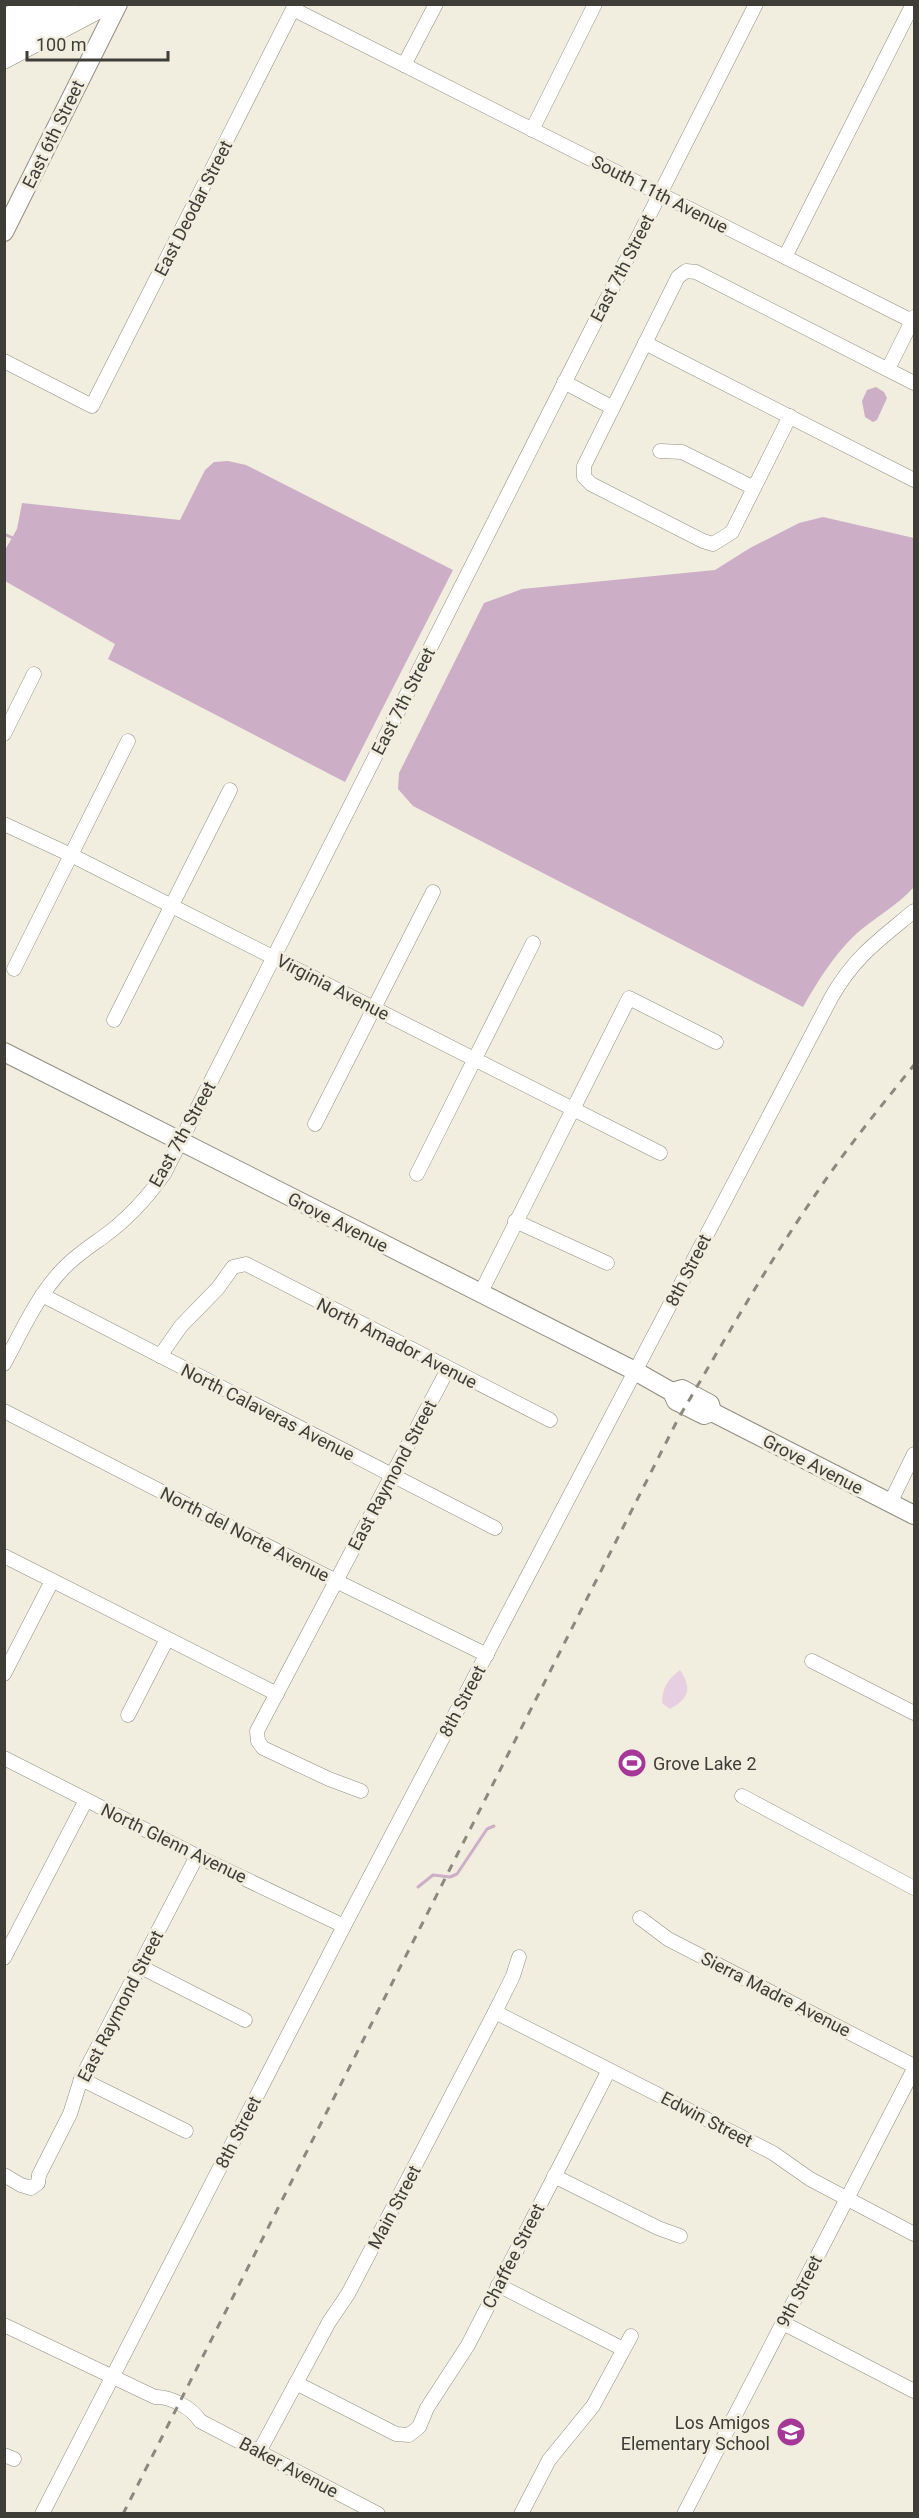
<svg xmlns="http://www.w3.org/2000/svg" width="919" height="2518" font-family="Roboto,sans-serif">
<style>
.green{fill:#e7cfe2}
.water{fill:#ccafc6}
.lines{fill:none;stroke-linecap:round;stroke-linejoin:round}
.stream{stroke:#ccafc6;stroke-width:3}
.minor-casing{stroke:#908d80;stroke-width:15}
.major-casing{stroke:#908d80;stroke-width:20}
.highway-casing{stroke:#908d80;stroke-width:22}
.minor{stroke:#fff;stroke-width:14}
.major{stroke:#fff;stroke-width:18}
.highway{stroke:#fff;stroke-width:21}
.rail{stroke:#8b897f;stroke-width:3;stroke-dasharray:8 8;stroke-linecap:butt}
.labels{text-anchor:middle;dominant-baseline:central;stroke-width:6;stroke-linejoin:round;paint-order:stroke}
.street-label{font-size:18px;fill:#3e3d37;stroke:#f1eee0}
.poi-label{font-size:18px;fill:#3e3d37;stroke:#f1eee0;text-anchor:start}
</style>
<rect width="100%" height="100%" fill="#f1eee0"/>
<!-- green -->
<path class="green" d="M680,1670C693,1689 688,1699 670,1709L662,1703C662,1688 668,1679 680,1670Z"/>
<!-- water -->
<g class="water">
<path d="M876,387L884,392L887,398L877,420L873,422L865,417L862,401L867,390Z"/>
<path d="M228,461L246,465L453,570L345,782L108,659L115,644L5,581V550L17,529L22,503L180,520L205,470L214,462Z"/>
<path d="M823,517L914,538V887C897,906 874,918 855,935C833,956 818,981 803,1007L413,806L398,789L399,773L484,603L522,589L715,570L750,548L799,523Z"/>
</g>
<g class="lines">
<!-- stream -->
<g class="stream">
<path d="M4,534L13,538"/>
<path d="M418,1887L433,1875L450,1877L457,1874L487,1829L494,1826"/>
</g>
<!-- minor casing -->
<g class="minor-casing">
<g id="minor">
<path d="M404,65L436,4"/>
<path d="M532,130L595,4"/>
<path d="M785,257L913,4"/>
<path d="M645,343L914,480"/>
<path d="M4,361L92,406L293,9L914,322"/>
<path d="M888,369L914,317"/>
<path d="M564,382L613,408"/>
<path d="M790,416L732,532L713,544L703,541L591,484L584,477V466L678,277L686,271L696,272L914,383"/>
<path d="M660,451L682,452L754,488"/>
<path d="M4,734L34,674"/>
<path d="M4,824L71,855L660,1153"/>
<path d="M14,969L128,741"/>
<path d="M114,1020L230,790"/>
<path d="M315,1124L433,892"/>
<path d="M417,1174L533,943"/>
<path d="M515,1221L607,1263"/>
<path d="M480,1294L629,998L716,1042"/>
<path d="M42,1295L495,1528"/>
<path d="M160,1356L181,1326L218,1288L233,1267L246,1264L550,1420"/>
<path d="M4,1364C22,1331 37,1296 63,1269C75,1256 89,1247 103,1237C128,1219 147,1198 164,1174L756,4"/>
<path d="M4,1411L336,1581L487,1655"/>
<path d="M890,1503L914,1454"/>
<path d="M4,1556L277,1694"/>
<path d="M812,1661L914,1713"/>
<path d="M4,1674L52,1581"/>
<path d="M128,1715L167,1639"/>
<path d="M4,1758L197,1856L344,1926"/>
<path d="M361,1791L329,1779L263,1748L258,1741L257,1731L448,1369"/>
<path d="M742,1796L914,1888"/>
<path d="M640,1918L668,1939L914,2066"/>
<path d="M4,1958L86,1800"/>
<path d="M139,1966L245,2020"/>
<path d="M495,2012L773,2153L810,2179L914,2234"/>
<path d="M81,2079L186,2131"/>
<path d="M4,2175L21,2185L31,2188L38,2183L39,2175L70,2114L81,2079L197,1856"/>
<path d="M554,2176L658,2228L680,2236"/>
<path d="M498,2285L623,2349"/>
<path d="M783,2323L914,2391"/>
<path d="M4,2325L155,2397C170,2396 192,2408 200,2421L378,2514"/>
<path d="M296,2383L396,2434L409,2435L419,2427L427,2408L468,2345L609,2070"/>
<path d="M259,2452L329,2322L348,2294L495,2012L513,1976L519,1957"/>
<path d="M4,2455L14,2459"/>
<path d="M42,2514L344,1926L831,998C854,957 879,940 914,911"/>
<path d="M521,2514L549,2460L593,2406L631,2336"/>
<path d="M684,2514L914,2069"/>
</g>
</g>
<!-- major casing -->
<g class="major-casing">
<g id="major">
<path d="M4,232L118,4"/>
<path d="M4,1052L635,1371L672,1392L676,1401L704,1415L712,1412L914,1515"/>
<path d="M672,1392L682,1389L710,1404L712,1412"/>
</g>
</g>
<!-- highway casing -->
<g class="highway-casing">
<g id="highway">
<path d="M4,20L34,4"/>
<path d="M4,38L69,4"/>
<path d="M4,58L106,4"/>
</g>
</g>
<!-- minor -->
<use href="#minor" class="minor"/>
<!-- major -->
<use href="#major" class="major"/>
<!-- highway -->
<use href="#highway" class="highway"/>
<!-- rail -->
<path class="rail" d="M123,2514L678,1419C724,1341 768,1263 820,1188C849,1145 882,1105 914,1065"/>
</g>
<!-- icons -->
<defs>
<g id="stadium-disc" transform="scale(1.5)"><circle r="9.5" fill="#a53897" stroke="#f1eee0"/><path d="M0-5a6.5 5 0 1 0 0 10a6.5 5 0 1 0 0-10ZM-3.5-1.8h7v3.6h-7Z" fill="#fff"/></g>
<g id="school-disc" transform="scale(1.5)"><circle r="9.5" fill="#a53897" stroke="#f1eee0"/><path d="M0-5L7-2L0 1L-7-2ZM-4 1L0 2.5L4 1V4Q0 6-4 4Z" fill="#fff"/></g>
</defs>
<g fill-rule="evenodd">
<use href="#stadium-disc" x="632" y="1763"/>
<use href="#school-disc" x="791" y="2432"/>
</g>
<g class="labels">
<!-- street labels -->
<g class="street-label">
<text transform="translate(53 134) rotate(-64)">East 6th Street</text>
<text transform="translate(660 194) rotate(27)">South 11th Avenue</text>
<text transform="translate(193 208) rotate(-63)">East Deodar Street</text>
<text transform="translate(622 268) rotate(-63)">East 7th Street</text>
<text transform="translate(403 701) rotate(-63)">East 7th Street</text>
<text transform="translate(333 987) rotate(27)">Virginia Avenue</text>
<text transform="translate(182 1134) rotate(-61)">East 7th Street</text>
<text transform="translate(338 1222) rotate(27)">Grove Avenue</text>
<text transform="translate(688 1270) rotate(-63)">8th Street</text>
<text transform="translate(397 1343) rotate(27)">North Amador Avenue</text>
<text transform="translate(268 1412) rotate(27)">North Calaveras Avenue</text>
<text transform="translate(813 1464) rotate(27)">Grove Avenue</text>
<text transform="translate(392 1475) rotate(-62)">East Raymond Street</text>
<text transform="translate(245 1534) rotate(27)">North del Norte Avenue</text>
<text transform="translate(462 1701) rotate(-62)">8th Street</text>
<text transform="translate(174 1843) rotate(26)">North Glenn Avenue</text>
<text transform="translate(776 1994) rotate(27)">Sierra Madre Avenue</text>
<text transform="translate(120 2006) rotate(-63)">East Raymond Street</text>
<text transform="translate(707 2119) rotate(27)">Edwin Street</text>
<text transform="translate(238 2132) rotate(-63)">8th Street</text>
<text transform="translate(394 2207) rotate(-62)">Main Street</text>
<text transform="translate(513 2256) rotate(-63)">Chaffee Street</text>
<text transform="translate(799 2291) rotate(-63)">9th Street</text>
<text transform="translate(289 2467) rotate(28)">Baker Avenue</text>
</g>
<!-- poi labels -->
<g class="poi-label">
<text x="653" y="1763">Grove Lake 2</text>
<text x="770" y="2422" text-anchor="end">Los Amigos<tspan x="770" dy="21">Elementary School</tspan></text>
</g>
</g>
<!-- border -->
<rect width="919" height="2518" fill="none" stroke="#3e3d37" stroke-width="12"/>
<!-- scale -->
<path d="M27 51v9h141v-9" fill="none" stroke="#3e3d37" stroke-width="3"/>
<text x="36" y="51" font-size="18" fill="#3e3d37" stroke="#f1eee0" stroke-width="4.5" paint-order="stroke">100 m</text>
</svg>
